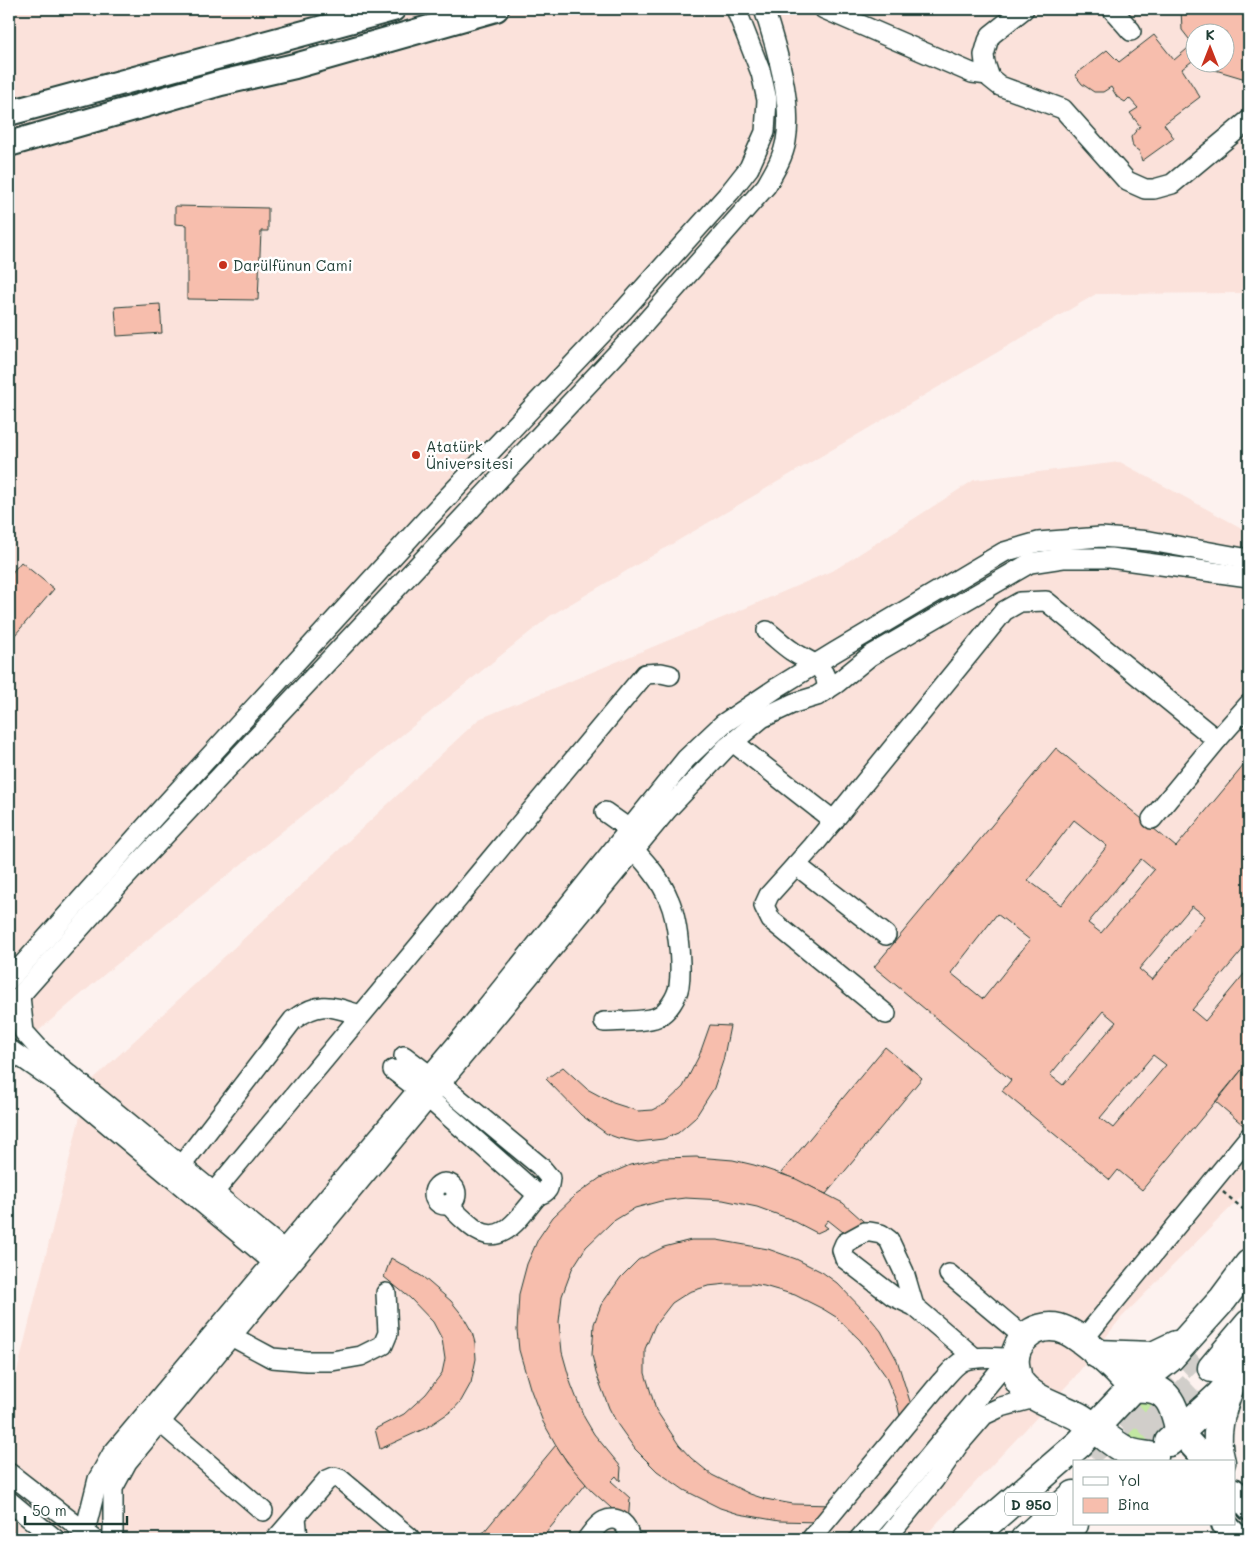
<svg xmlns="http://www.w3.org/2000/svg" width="1258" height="1548" font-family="Mali,sans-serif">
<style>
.built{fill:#fbe2db;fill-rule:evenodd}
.green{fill:#c2e8a2;stroke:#70926b}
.building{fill:#f7bead;stroke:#1f3d34;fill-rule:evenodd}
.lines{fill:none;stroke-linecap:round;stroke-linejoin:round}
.highway-tunnel{stroke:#d1ceca;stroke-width:28;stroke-dasharray:28 14;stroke-linecap:butt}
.minor-casing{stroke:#1f3d34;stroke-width:22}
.major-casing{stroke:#1f3d34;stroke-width:28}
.highway-casing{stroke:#1f3d34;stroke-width:31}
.path{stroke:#1f3d34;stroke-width:2.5;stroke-dasharray:4 4;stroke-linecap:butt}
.minor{stroke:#fff;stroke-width:19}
.major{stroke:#fff;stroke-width:24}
.highway{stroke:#fff;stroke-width:28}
.poi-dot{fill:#c8321e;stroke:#fff;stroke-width:2}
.labels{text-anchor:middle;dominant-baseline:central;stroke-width:5;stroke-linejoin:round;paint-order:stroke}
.shield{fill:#fff;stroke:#627771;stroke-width:1}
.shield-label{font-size:14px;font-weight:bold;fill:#1f3d34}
.poi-label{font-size:15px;fill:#1f3d34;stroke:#fff;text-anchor:start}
</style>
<rect width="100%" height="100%" fill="#fdf2ef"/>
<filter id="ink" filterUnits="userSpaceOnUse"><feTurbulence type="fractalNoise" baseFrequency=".02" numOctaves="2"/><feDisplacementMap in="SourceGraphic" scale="10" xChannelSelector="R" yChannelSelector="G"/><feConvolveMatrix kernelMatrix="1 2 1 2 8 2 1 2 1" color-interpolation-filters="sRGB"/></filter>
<g filter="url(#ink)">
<!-- built -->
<g class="built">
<path d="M9,9H1249V293L1096,294L550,616L106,973L9,1056ZM1196,32H1226V62H1196Z"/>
<path d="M1120,462L1249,532V1186L1243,1195L1120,1319L1074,1378L922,1539H9V1404L88,1084L479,719L727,616L836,569L974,480Z"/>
</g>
<!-- green -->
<circle class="green" cx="1144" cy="1421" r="20"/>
<!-- building -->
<g class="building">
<path d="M1181,9H1249V80L1212,69L1206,62H1226V32H1196V48L1182,30Z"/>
<path d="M1154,35L1174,60L1193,44L1196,48V58L1182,69L1200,97L1164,124L1174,138L1142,161L1139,151L1133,147L1131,137L1140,126L1130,113L1138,108L1129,98L1125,102L1117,97L1111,87L1103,92H1094L1082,84L1075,75L1107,50L1119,62Z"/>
<path d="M175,206L268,208V231H261L258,300L187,299V225L175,224Z"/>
<path d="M160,304L162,333L117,336L115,307Z"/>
<path d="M21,562L54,589L9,642V576Z"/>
<path d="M1056,748L1176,847L1249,759V950L1245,947L1192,1010L1205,1021L1249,968V1061L1142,1190L1118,1170L1110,1180L1002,1091L1011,1080L874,967ZM1074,820L1107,846L1061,905L1028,880ZM1141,859L1154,870L1101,933L1088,923ZM1192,906L1205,916L1152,980L1139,969ZM997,914L1030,940L983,999L951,973ZM1103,1011L1116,1022L1063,1085L1050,1075ZM1153,1055L1166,1065L1113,1128L1100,1118Z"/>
<path d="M710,1025L730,1026L723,1061L714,1088L695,1118L678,1133L663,1139L638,1142L618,1138L607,1134L581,1115L546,1079L563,1067L587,1089L613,1103L638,1111L653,1110L665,1104L683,1087L699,1056Z"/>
<path d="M885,1047L922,1078L826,1194L781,1173Z"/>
<path d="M1249,1061V1130L1216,1102Z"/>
<path d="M696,1157L733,1160L754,1165L796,1179L843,1203L871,1228L848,1236L828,1220L824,1225L828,1228L817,1233L790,1219L757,1207L723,1200L685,1198L661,1201L635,1208L612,1222L586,1247L572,1269L562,1296L559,1322L562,1352L571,1384L584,1417L594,1434L621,1467L620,1481L616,1476L611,1481L630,1498L628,1523L592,1491L575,1472L560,1452L543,1422L530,1388L519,1350L517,1330L519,1294L527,1264L538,1239L553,1217L576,1195L600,1178L630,1165L663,1158Z"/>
<path d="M691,1240H717L768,1249L796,1259L822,1272L837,1283L866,1313L881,1331L897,1360L912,1408L901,1420L897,1403L885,1375L860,1340L836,1317L823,1309L795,1295L764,1286L752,1284H727L708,1286L689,1292L672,1303L655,1325L645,1349V1373L656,1410L679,1445L691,1458L712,1475L750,1494L765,1499L793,1504L834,1505L819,1522L779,1521L739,1514L720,1508L684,1490L657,1471L635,1449L618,1425L609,1408L596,1373L592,1355L594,1324L601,1305L621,1277L638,1260L664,1247Z"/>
<path d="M391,1258L423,1277L451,1301L463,1316L472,1332L475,1343L476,1359L471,1383L461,1401L453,1410L426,1428L380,1449L375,1429L404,1414L426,1394L442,1373L445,1359L442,1339L433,1322L410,1298L384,1277Z"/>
<path d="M556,1445L567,1462L586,1484L541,1539H478Z"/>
</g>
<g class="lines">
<!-- highway-tunnel -->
<g class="highway-tunnel">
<path d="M1088,1453L1195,1353"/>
<path d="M1111,1462L1212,1368"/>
</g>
<!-- minor casing -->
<g class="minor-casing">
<g id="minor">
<path d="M824,9L972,73L988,75"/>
<path d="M1024,9L991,35L988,41L984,55L985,63L990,78L1000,86L1063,109L1127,181L1145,189H1154L1172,184L1249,120"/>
<path d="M1112,9L1131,31"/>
<path d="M767,631C775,637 783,645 792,651C809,663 828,664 827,690"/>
<path d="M733,742L834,821"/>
<path d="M605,812L629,829"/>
<path d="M1152,819L1217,740"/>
<path d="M796,865L886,935"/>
<path d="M9,980L155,816L427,519L614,321L730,192L749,168L765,132L767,100L761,73L736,9"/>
<path d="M20,996L24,1032L42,1052L283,1249"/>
<path d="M9,1008L122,881L637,332L766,186C774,172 783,158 786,141C793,102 776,46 764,9"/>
<path d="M886,1014L771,920L764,906L769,895L813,846L1004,611L1020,602L1046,601L1217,740L1249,704"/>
<path d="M604,1022C618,1021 646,1022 657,1017C668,1012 677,997 679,986C682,965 678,920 669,900C661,880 648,865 634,850"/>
<path d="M9,1049L61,1085L273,1262"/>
<path d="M393,1070L418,1089L538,1195C548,1193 549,1188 550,1178L540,1166L441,1084L404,1056"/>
<path d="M174,1175L293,1020C320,1000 331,1006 360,1015"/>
<circle cx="445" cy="1194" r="11"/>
<path d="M214,1192L645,674L661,673L670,675"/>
<path d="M449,1204C455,1213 463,1219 471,1226C501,1251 520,1216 538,1195"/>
<path d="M949,1274L1024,1337"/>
<path d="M914,1306L893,1296L845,1259L842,1250L845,1243L865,1232H870L881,1234L889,1240L904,1272L914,1306L975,1358"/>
<path d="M231,1336L272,1358L307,1361H332L361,1356L383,1345L388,1333L386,1293"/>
<path d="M1082,1341L1249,1137"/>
<path d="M160,1422L263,1511"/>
<path d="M9,1473L94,1539"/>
<path d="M9,1501L55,1539"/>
<path d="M296,1517L298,1539"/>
<path d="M83,1539L98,1479L112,1454L463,1036L686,759L723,724L778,687L835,652L1004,552L1038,542L1101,537L1150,541L1249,559"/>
<path d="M113,1539V1488L127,1462L667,810L727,747L762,718L794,703L817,696L837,683L870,656L1030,563L1063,558H1110L1249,577"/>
<path d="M276,1539L327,1480L334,1477L340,1479L409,1537"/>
<path d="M587,1539C592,1533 597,1524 604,1521C618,1514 629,1526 629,1539"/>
<path d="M811,1539L940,1383C947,1376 954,1365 963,1361C976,1355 996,1358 1010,1358"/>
<path d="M859,1539L894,1499L1015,1352"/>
<path d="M886,1539L934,1480L959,1444L984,1415L1001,1407L1038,1397"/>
</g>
</g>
<!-- major casing -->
<g class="major-casing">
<g id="major">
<path d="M9,113L393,9"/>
<path d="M9,144L221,83L295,66L496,9"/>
<path d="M1180,1432L1207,1462"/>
<path d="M1234,1491L1249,1508"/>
<path d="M1224,1524L1239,1539"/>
</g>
</g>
<!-- highway casing -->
<g class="highway-casing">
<g id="highway">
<path d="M1097,1354L1153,1356L1176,1345"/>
<path d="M1212,1368L1249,1324"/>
<path d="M1169,1442L1220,1395L1249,1361"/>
<path d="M1154,1457C1146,1455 1135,1455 1127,1451C1110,1443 1097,1428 1081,1418C1061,1406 1032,1401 1019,1381C1017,1378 1017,1373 1016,1370C1009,1344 1034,1322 1059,1328C1079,1333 1119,1371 1132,1388C1139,1388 1146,1387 1153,1389C1172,1393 1176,1416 1180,1432"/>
<path d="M1221,1462C1213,1436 1221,1410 1230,1386"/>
<path d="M969,1539L1079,1444L1132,1388L1170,1358L1223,1299L1249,1264"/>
<path d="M1025,1539L1074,1495"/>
<path d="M1058,1539L1074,1524"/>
</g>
</g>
<!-- path -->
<path class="path" d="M1223,1192L1249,1214"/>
<!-- minor -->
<use href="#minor" class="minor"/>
<!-- major -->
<use href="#major" class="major"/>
<!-- highway -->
<use href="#highway" class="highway"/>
</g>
</g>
<!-- markers -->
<g class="poi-dot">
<circle cx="223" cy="265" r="5"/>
<circle cx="416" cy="455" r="5"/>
</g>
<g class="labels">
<!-- shield labels -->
<rect class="shield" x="1005" y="1492.5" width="52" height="23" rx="4"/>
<g class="shield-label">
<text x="1031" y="1504">D 950</text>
</g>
<!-- poi labels -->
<g class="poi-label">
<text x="233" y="265">Darülfünun Cami</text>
<text x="426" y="446">Atatürk<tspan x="426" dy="17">Üniversitesi</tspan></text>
</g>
</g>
<!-- margin -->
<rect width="1258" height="1548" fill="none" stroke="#fff" stroke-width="30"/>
<rect x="15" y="15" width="1228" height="1518" fill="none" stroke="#1f3d34" stroke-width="2" filter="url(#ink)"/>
<!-- legend -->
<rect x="1073" y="1460" width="162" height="65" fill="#ffffff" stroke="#a5b1ae"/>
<rect x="1083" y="1477" width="25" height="8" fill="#ffffff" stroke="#a5b1ae"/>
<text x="1118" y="1486" font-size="15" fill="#1f3d34">Yol</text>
<rect x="1083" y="1498" width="25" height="15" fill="#f7bead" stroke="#a5b1ae"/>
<text x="1118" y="1510" font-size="15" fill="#1f3d34">Bina</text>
<!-- north arrow -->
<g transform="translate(1210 48)"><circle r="24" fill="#ffffff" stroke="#a5b1ae"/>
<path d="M0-4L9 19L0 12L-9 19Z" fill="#c8321e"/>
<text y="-8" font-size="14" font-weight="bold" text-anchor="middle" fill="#1f3d34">K</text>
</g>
<!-- scale -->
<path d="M25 1516v8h102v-8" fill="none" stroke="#1f3d34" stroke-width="2.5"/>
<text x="32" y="1516" font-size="15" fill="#1f3d34" stroke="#ffffff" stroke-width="4" paint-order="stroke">50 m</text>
</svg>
